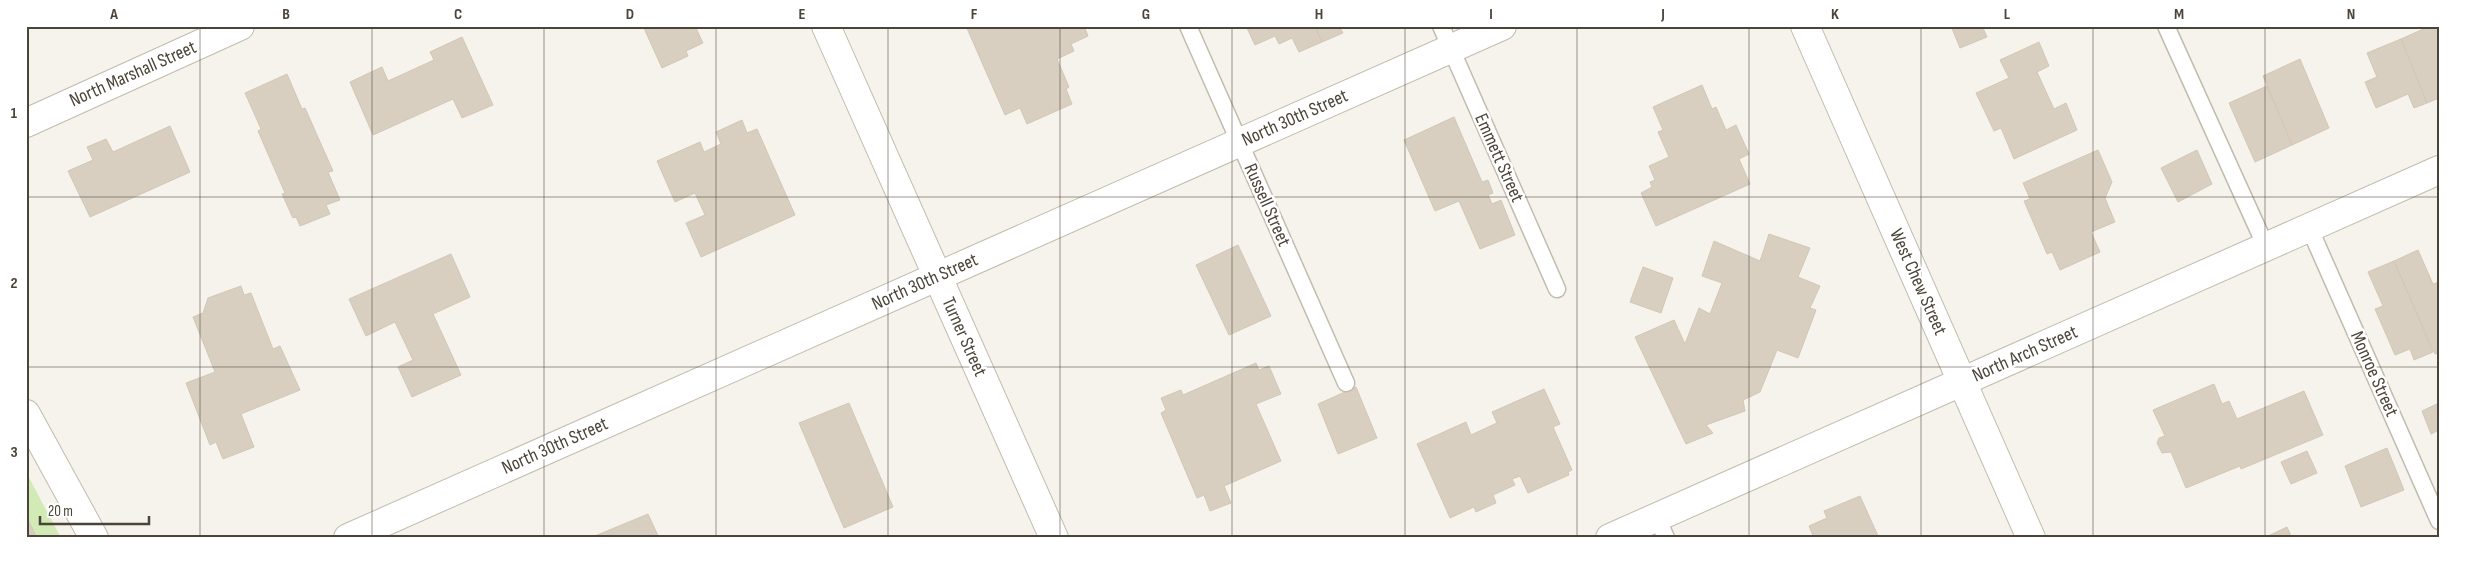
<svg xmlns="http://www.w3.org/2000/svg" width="2465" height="564" font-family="'Sofia Sans Condensed',sans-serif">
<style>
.green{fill:#d2eab5}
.building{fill:#d8cfc1;stroke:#d3c7b4}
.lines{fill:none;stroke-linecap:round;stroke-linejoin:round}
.service-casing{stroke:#c2bbae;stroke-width:19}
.minor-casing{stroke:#c2bbae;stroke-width:30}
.tertiary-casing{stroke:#c2bbae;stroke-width:30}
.service{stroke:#fff;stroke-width:16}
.minor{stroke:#fff;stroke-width:28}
.tertiary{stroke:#fff;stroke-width:28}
.grid{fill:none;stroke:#4b4439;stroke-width:1;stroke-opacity:0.55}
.labels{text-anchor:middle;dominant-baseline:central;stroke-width:5;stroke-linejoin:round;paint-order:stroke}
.street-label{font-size:19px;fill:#4b4439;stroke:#fff}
.neatline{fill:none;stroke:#4b4439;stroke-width:2}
.grid-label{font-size:16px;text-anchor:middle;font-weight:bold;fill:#4b4439}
</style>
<rect width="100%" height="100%" fill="#f6f3ec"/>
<!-- green -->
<path class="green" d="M26,472L61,538H26Z"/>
<!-- building -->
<g class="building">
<path d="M643,26H695L703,43L686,51L688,56L662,68Z"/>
<path d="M966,26H1084L1088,36L1071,44L1074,51L1057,59L1069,87L1066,89L1072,104L1027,124L1020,108L1005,115Z"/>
<path d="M1246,26H1315L1322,42L1299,52L1292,38L1279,44L1275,36L1255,45Z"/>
<path d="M1315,26H1339L1343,33L1322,42Z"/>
<path d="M1951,26H1982L1987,37L1960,48Z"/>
<path d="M2430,26H2437L2439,30V98L2427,103L2401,39Z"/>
<path d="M462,37L493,105L462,118L453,99L373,135L350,82L382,67L388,81L434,60L430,52Z"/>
<path d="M2401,39L2427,103L2414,108L2408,94L2376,108L2365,82L2377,77L2367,53Z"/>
<path d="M2039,42L2049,66L2037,72L2054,109L2066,103L2077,130L2014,159L2001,128L1994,131L1976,93L2009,78L2000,60Z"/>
<path d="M2300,59L2329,128L2292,145L2263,76Z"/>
<path d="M287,74L302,109L305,108L333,171L328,172L340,200L326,205L330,214L300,226L296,217L293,218L282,194L285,193L258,131L261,129L245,93Z"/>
<path d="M1702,85L1712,109L1716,107L1726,130L1736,125L1749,154L1739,159L1750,184L1656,226L1641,193L1652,187L1650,182L1655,180L1649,166L1669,157L1658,132L1663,130L1653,107Z"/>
<path d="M2267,86L2292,145L2255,162L2229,103Z"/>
<path d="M1454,117L1482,182L1488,180L1493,193L1488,195L1492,204L1501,200L1515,235L1480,249L1459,201L1435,211L1404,140Z"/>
<path d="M742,120L747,133L757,129L795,215L701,257L686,223L705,215L695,193L675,202L657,161L700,142L704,152L721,144L716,132Z"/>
<path d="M170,126L190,172L90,217L68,171L93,160L87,147L106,139L113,152Z"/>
<path d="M2098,150L2112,182L2105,198L2115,222L2091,232L2100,252L2060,270L2052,252L2047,254L2024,201L2030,199L2023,183Z"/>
<path d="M2197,150L2212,184L2178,202L2161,168Z"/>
<path d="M1769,234L1810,248L1798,277L1820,286L1810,308L1816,310L1798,358L1777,350L1760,392L1743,400L1745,411L1706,425L1713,433L1686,444L1635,337L1674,320L1685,344L1699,308L1710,314L1722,283L1702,276L1714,241L1760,261Z"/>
<path d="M1238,245L1271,316L1229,335L1196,265Z"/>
<path d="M2418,250L2433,284L2439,282V353L2435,354L2394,261Z"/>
<path d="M451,254L470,297L433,314L461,375L412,397L398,367L413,360L395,322L366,336L349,299Z"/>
<path d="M2394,261L2433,352L2414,360L2410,349L2395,355L2375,309L2383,306L2368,272Z"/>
<path d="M1643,267L1673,278L1661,313L1630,302Z"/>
<path d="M241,286L244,295L251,293L273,349L280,346L300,390L241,414L254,447L223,459L216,442L210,445L186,383L215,372L193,317L203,313L208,298Z"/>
<path d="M1256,363L1259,370L1269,366L1281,394L1256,404L1281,461L1224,486L1231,503L1210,511L1204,495L1197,498L1161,413L1166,410L1161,398L1181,390L1183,395Z"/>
<path d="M2214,384L2222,404L2229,401L2237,419L2304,391L2323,435L2241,469L2240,466L2186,488L2171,452L2162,453L2157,443L2159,438L2165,436L2153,410Z"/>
<path d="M1356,387L1377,438L1338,454L1318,404Z"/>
<path d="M1544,389L1560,424L1553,427L1572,470L1568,472L1569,475L1528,493L1520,476L1512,479L1515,485L1493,495L1496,503L1476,512L1474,507L1450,518L1417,444L1466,422L1471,435L1497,423L1492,412Z"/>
<path d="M849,403L893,507L844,528L799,423Z"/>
<path d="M2439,403V430L2431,434L2422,411Z"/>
<path d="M2387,448L2404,490L2361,507L2345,466Z"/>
<path d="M2307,451L2317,473L2291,484L2281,462Z"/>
<path d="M1860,496L1879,538H1814L1809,526L1827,518L1824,511Z"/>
<path d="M648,514L659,538H590Z"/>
<path d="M26,516L37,538H26Z"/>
<path d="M2287,527L2292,538H2264Z"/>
</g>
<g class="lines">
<!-- service casing -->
<g class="service-casing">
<g id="service">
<path d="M1188,26L1346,383"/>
<path d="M1441,26L1557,289"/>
<path d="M2166,26L2266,247"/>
<path d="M2309,227L2439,521"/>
<path d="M1657,517L1666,538"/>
</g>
</g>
<!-- minor casing -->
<g class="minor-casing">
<g id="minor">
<path d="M826,26L1054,538"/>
<path d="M26,123L240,26"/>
<path d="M348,538L1502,26"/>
<path d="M1610,538L2439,170"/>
</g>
</g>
<!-- tertiary casing -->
<g class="tertiary-casing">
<g id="tertiary">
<path d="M1805,26L2031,538"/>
<path d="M26,414L94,538"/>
</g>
</g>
<!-- service -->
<use href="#service" class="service"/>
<!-- minor -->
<use href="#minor" class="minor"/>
<!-- tertiary -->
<use href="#tertiary" class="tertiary"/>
</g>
<!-- grid -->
<path class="grid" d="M200,26V538M372,26V538M544,26V538M716,26V538M888,26V538M1060,26V538M1232,26V538M1405,26V538M1577,26V538M1749,26V538M1921,26V538M2093,26V538M2265,26V538M26,197H2439M26,367H2439"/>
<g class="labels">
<!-- street labels -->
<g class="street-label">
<text transform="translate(133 74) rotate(-24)">North Marshall Street</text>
<text transform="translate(1295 118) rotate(-24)">North 30th Street</text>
<text transform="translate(1499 158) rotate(66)">Emmett Street</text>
<text transform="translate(1267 205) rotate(66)">Russell Street</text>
<text transform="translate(925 282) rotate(-24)">North 30th Street</text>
<text transform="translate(1918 282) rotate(66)">West Chew Street</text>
<text transform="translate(964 337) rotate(66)">Turner Street</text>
<text transform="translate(2025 354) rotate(-24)">North Arch Street</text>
<text transform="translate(2374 374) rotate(66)">Monroe Street</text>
<text transform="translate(555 446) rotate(-24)">North 30th Street</text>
</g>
</g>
<!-- border -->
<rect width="2465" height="564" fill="none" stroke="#ffffff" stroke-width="55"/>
<!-- scale -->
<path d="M40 516v8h109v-8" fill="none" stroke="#4b4439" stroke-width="2.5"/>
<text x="48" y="516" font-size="15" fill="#4b4439" stroke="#ffffff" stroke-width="4" paint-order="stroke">20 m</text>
<rect x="28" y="28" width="2410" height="508" class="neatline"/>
<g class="grid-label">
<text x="114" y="19">A</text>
<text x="286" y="19">B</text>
<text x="458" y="19">C</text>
<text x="630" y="19">D</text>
<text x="802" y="19">E</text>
<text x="974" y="19">F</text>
<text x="1146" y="19">G</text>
<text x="1319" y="19">H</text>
<text x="1491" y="19">I</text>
<text x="1663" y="19">J</text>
<text x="1835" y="19">K</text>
<text x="2007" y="19">L</text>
<text x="2179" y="19">M</text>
<text x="2351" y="19">N</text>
<text x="14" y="118">1</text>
<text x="14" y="288">2</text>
<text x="14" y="457">3</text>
</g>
</svg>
